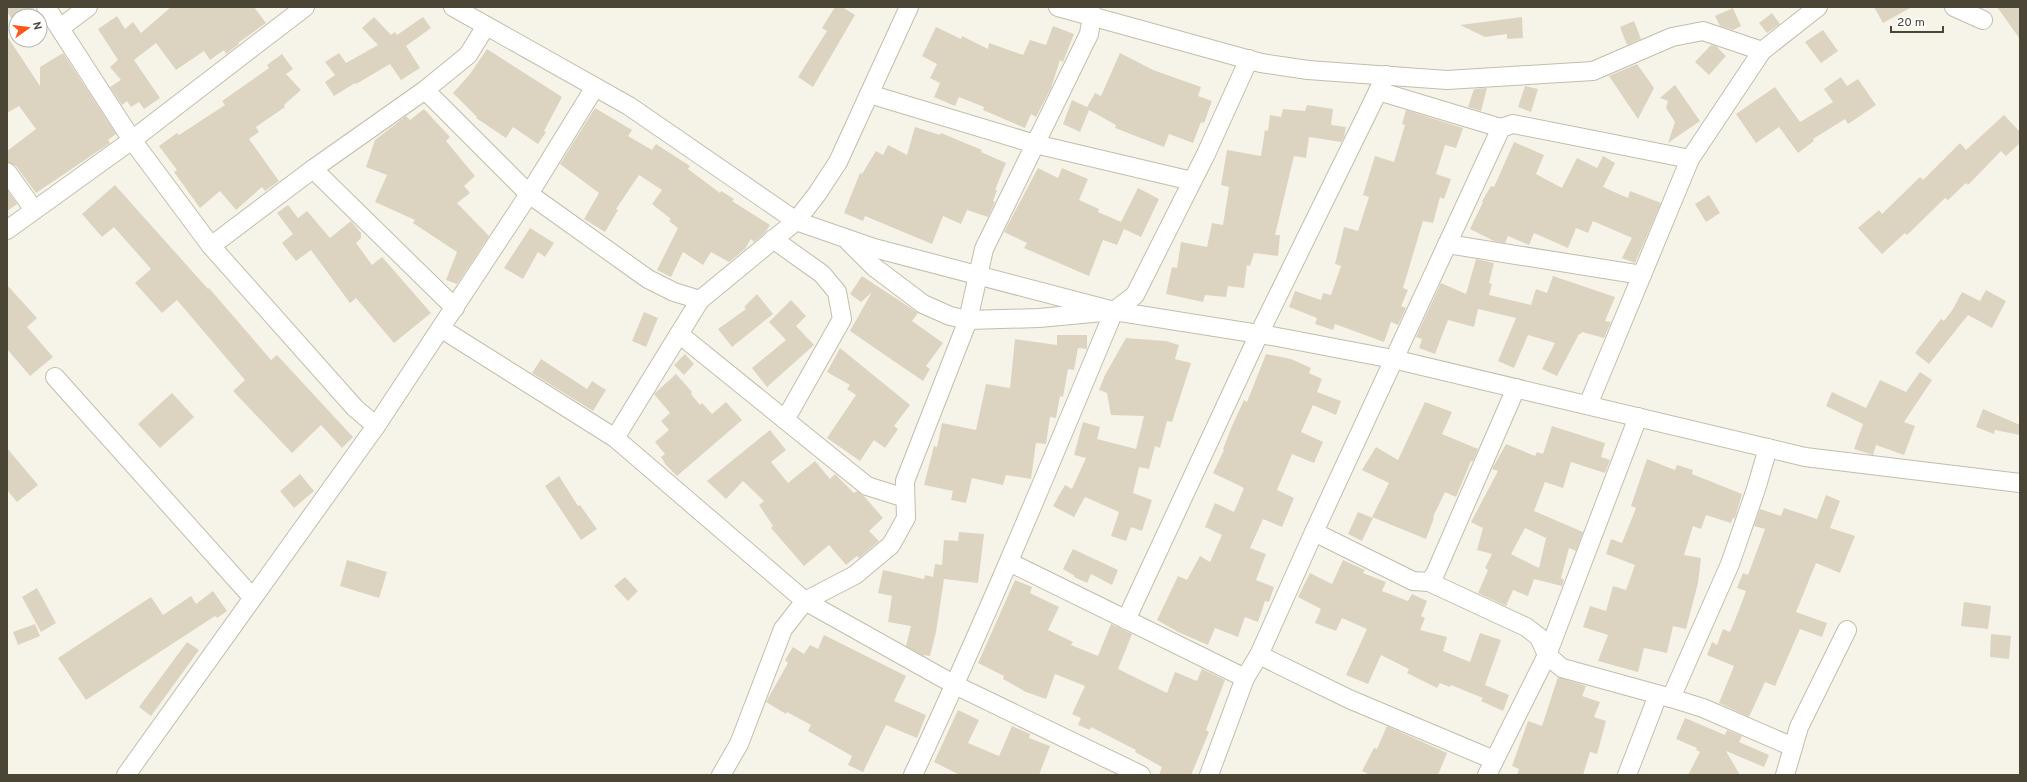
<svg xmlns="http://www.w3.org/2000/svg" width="2027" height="782" font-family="Overpass,sans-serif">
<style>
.building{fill:#dcd4c0;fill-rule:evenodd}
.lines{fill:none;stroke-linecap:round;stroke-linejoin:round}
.minor-casing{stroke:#c3bdab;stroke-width:20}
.minor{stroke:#fff;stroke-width:18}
</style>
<rect width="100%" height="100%" fill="#f6f4e9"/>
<!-- building -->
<g class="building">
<path d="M7,7H33L38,16H16V26L7,11Z"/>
<path d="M171,7H254L266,23L238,43L239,44L226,54L224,50L210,60L204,51L176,70L156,43L134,60L160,98L144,109L139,102L131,107L127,101L122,105L110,87L121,80L110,67L118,60L98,29L117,16L125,29L133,22L141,33Z"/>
<path d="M835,7H842L855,15L813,87L798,77L827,31L822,28Z"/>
<path d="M1874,7H1912L1883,23Z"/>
<path d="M1997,7H2020V39Z"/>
<path d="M1733,8L1741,26L1733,30L1720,26L1715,16Z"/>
<path d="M1772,13L1780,24L1767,33L1759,23Z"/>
<path d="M374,17L391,35L395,32L397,35L423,17L431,28L406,46L420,68L401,80L390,64L356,84L355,83L334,96L325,82L335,75L325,62L339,53L346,63L378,45L362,28Z"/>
<path d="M1522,17L1523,38L1507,39V34L1485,37L1460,25Z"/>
<path d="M1634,21L1641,39L1627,45L1620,27Z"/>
<path d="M1053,26L1074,34L1063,62L1060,60L1051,88L1036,117L1031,114L1025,128L983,110L984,107L959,97L955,106L934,97L940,83L930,78L937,64L922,56L936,27L961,39L962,36L988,49L989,43L1023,55L1030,40L1046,45Z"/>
<path d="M1823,30L1838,51L1821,63L1805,42Z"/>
<path d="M7,36L40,86V67L63,53L116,134L108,140L110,143L36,193L16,166L7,162V151L36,129L19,106L7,113Z"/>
<path d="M1711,45L1716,46L1726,56L1709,75L1695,62Z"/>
<path d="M487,49L562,97L544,131L546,132L538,144L513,127L506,138L476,118L477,117L453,93L470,74Z"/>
<path d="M1120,53L1153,70L1201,87L1198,96L1212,101L1204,123L1201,122L1193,143L1169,134L1164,147L1115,128L1116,125L1089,110L1080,132L1063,124L1072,100L1087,107L1095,93L1101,96Z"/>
<path d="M282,54L293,69L286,74L301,90L284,105L285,107L256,127L259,132L249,139L279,181L265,191L262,187L236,210L220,191L200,208L174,172L177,170L159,146L177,133L179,135L225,105L222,101L269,68L267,65Z"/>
<path d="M1637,64L1654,88L1638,119L1609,76Z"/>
<path d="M1841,77L1847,86L1858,79L1876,105L1848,124L1845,119L1813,139L1814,141L1798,153L1779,127L1756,143L1736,114L1775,87L1800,122L1833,102L1824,89Z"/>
<path d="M1675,85L1700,121L1668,143L1675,122L1666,108L1668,101L1660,98Z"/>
<path d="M1525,86L1538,89L1531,112L1518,107Z"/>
<path d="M1487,88L1481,111L1468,107L1474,89Z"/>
<path d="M1307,105L1333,109L1331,125L1346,127L1344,137L1341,142L1309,137L1306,158L1294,156L1275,235H1280L1278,256L1254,253L1250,266L1247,265L1244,288L1228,286L1226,297L1205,295L1203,302L1166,294L1172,267L1177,268L1181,242L1207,247L1212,223L1223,225L1229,187L1221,185L1227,150L1261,156L1265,130L1268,131L1270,115L1281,117L1283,109L1305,111Z"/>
<path d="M595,108L632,130L628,136L652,150L656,144L690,166L688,169L720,193L721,191L734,199L732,201L770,225L764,234L754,242L751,239L745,249L729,262L711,252L703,265L683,252L671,277L657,270L678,228L669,221L671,219L652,204L662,190L639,175L616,209L618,210L605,232L584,219L599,193L560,164Z"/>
<path d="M424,109L450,137L446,141L475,176L464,186L470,193L457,203L489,236L457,284L446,280L457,252L413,223L415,220L375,202L387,175L366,167L375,140L406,116L410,120Z"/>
<path d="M1406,110L1463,128L1456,148L1445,145L1436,174L1451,179L1444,199L1440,197L1433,223L1423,221L1403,288L1408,290L1401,306L1406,308L1398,325L1391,322L1384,342L1335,324L1333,330L1315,324L1317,318L1289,307L1295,291L1321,300L1323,293L1331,295L1341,266L1335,264L1344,227L1358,231L1369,197L1363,195L1375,156L1394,162L1405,125L1402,124Z"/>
<path d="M2004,115L2020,132V143L2006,156L2001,151L1968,185L1966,183L1948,200L1945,198L1907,235L1905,233L1882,254L1858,228L1879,210L1882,214L1920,177L1923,180L1960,143L1966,150Z"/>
<path d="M915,127L940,135L941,133L982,150L981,152L1006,163L995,190H997L993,201L995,202L988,217L967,210L961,224L943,216L932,244L865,216L863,221L844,213L860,173L862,174L876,151L883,155L888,145L907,155Z"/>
<path d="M1514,142L1544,155L1536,174L1562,188L1577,158L1597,168L1603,156L1615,163L1603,187L1628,198L1630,191L1661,203L1635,263L1622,258L1632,238L1593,221L1588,233L1576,228L1568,248L1534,233L1529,245L1508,236L1505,243L1494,241L1470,229L1483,202L1482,201L1491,186L1494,187Z"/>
<path d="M1038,168L1058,178L1062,168L1088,179L1079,200L1099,209L1098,212L1121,222L1138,188L1159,199L1141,237L1124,229L1117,245L1103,240L1089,276L1024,248L1027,243L1004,232Z"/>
<path d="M115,185L208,289L209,288L271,360L277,355L353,437L342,448L321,425L292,453L233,391L245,380L177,300L162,313L135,283L151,269L114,227L102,237L82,214Z"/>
<path d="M7,190L17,204L7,211Z"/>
<path d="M1709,195L1720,213L1706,222L1695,204Z"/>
<path d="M288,205L298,218L307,211L330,238L351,221L361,233V238L356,243L372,265L382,257L431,313L394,343L356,298L350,303L311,250L296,261L282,243L293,234L277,213Z"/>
<path d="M530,228L554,243L545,257L538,252L523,279L504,268Z"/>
<path d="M1476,259L1494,263L1489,283L1492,284L1489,295L1531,305L1536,289L1547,293L1553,276L1615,297L1605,321L1611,322L1604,338L1582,332L1581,334H1579L1557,376L1542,369L1555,343L1528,335L1514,368L1498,361L1516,318L1478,309L1474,327L1448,320L1435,354L1419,348L1422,339L1416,337L1441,283L1466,294Z"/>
<path d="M862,276L918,313L912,321L943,343L926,366L930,369L923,381L850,331L872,292L861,302L850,294Z"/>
<path d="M7,285L37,318L27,327L53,357L30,376L7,349Z"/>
<path d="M1986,290L2006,301L1992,328L1968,315L1929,364L1915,353L1941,319L1944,321L1953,309L1962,292L1980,301Z"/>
<path d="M757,294L773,314L732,347L718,329L746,309L744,307Z"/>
<path d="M791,300L806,316L796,326L814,345L767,387L752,368L786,340L769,322Z"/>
<path d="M644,312L658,318L646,347L632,341Z"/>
<path d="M1057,335H1087V349L1078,348L1074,370L1068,369L1063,397L1060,396L1056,418L1050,417L1046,444L1036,443L1031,479L1006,475L1003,485L972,478L966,503L951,500L953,491L924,485L934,446L937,447L942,423L976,430L986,384L1010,388L1015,339L1057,345Z"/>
<path d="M1126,338L1166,341L1179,345L1175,359L1191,363L1172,422L1167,421L1160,448L1155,446L1149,469L1139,467L1133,493L1152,500L1142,531L1131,527L1126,541L1111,536L1119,512L1085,497L1074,517L1053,506L1065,485L1072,489L1086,458L1074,455L1083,422L1100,427L1097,439L1136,449L1144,416L1111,415L1107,393L1099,390L1105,375Z"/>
<path d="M840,348L910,405L894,426L898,429L885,448L874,440L860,461L827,438L856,395L847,389L850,385L827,372Z"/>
<path d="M685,354L694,364L684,375L674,365Z"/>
<path d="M1266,354L1291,359L1311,368L1309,373L1322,379L1317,392L1341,401L1336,415L1313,405L1301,432L1323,442L1314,463L1292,454L1277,490L1294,498L1282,527L1263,519L1250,548L1266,554L1256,580L1274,587L1269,602L1265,601L1258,622L1245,617L1238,637L1215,628L1208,645L1178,632L1157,620L1178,576L1187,580L1200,556L1210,562L1222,535L1205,527L1215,503L1234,512L1244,488L1213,473L1224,450L1223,449L1232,426L1244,400L1247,402Z"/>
<path d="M541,359L587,389L592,381L606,390L593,411L532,373Z"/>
<path d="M1920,372L1932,380L1904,422L1915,426L1904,455L1876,445L1873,455L1854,449L1863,424L1826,406L1832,392L1866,408L1880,380L1906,392Z"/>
<path d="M676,374L692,392L691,394L700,405L702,403L712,414L726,402L742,420L677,476L666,465L661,457L665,454L655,442L669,430L661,421L670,413L654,394Z"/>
<path d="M172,393L194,417L160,448L138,424Z"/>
<path d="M1425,402L1452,412L1442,434L1478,449L1473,461H1471L1456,497L1445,492L1433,517L1434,518L1426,539L1372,517L1389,483L1362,470L1376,447L1398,460Z"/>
<path d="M1983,409L2020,425V435L1995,430L1994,434L1976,427Z"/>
<path d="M1552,426L1605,443L1601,457L1610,460L1605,473L1571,462L1563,488L1545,482L1534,511L1583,532L1576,551L1569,548L1561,578L1564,580L1562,586L1534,579L1528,596L1513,590L1506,606L1478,593L1488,570L1485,568L1492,554L1477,550L1483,528L1471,522L1498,471L1492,469L1506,444L1535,456L1537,452L1543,454ZM1525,528L1546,538L1539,568L1511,554Z"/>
<path d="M770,430L786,450L771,462L788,483L815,461L830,479L835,474L854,493L857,491L864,496L883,518L869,531L879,541L859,558L857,556L846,565L829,545L804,566L771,528L773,526L759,505L764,501L743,481L726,499L707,481Z"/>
<path d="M7,448L38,485L17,502L7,490Z"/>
<path d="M1647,459L1675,470L1677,465L1693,470L1692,474L1742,494L1735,518H1733L1731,523L1706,515L1701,529L1693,526L1684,555L1701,558L1698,583L1686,629L1673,626L1667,653L1644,648L1638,672L1598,661L1608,635L1583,627L1590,606L1606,611L1613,586L1626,590L1635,565L1606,554L1611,539L1622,543L1636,508L1631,506Z"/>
<path d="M300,474L314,491L294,508L280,491Z"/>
<path d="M559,476L578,506L580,505L597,529L581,540L545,486Z"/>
<path d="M1826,495L1840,501L1830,528L1855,536L1840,573L1816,563L1796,612L1827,623L1822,637L1800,629L1775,686L1765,682L1749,717L1719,703L1734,666L1707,655L1712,642L1717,645L1723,629L1730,632L1739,610L1746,591L1737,588L1743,573L1748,575L1765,529L1754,526L1760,509L1781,516L1784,508L1817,519Z"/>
<path d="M1358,512L1373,518L1362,541L1348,534Z"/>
<path d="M959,532L984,534L978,583L936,578L944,579L936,632L930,656L922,655L906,646L911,626L888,622L892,596L878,593L883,570L924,579L925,575L933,577L935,564L942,565L944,540L958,541Z"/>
<path d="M1073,549L1118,570L1112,585L1091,574L1087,583L1074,577L1075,576L1063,569Z"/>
<path d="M347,560L387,572L379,598L340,586Z"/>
<path d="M1343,560L1365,570L1363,573L1386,582L1382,591L1408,601L1412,594L1427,601L1421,616L1425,618L1420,630L1447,637L1443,651L1470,662L1480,633L1501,640L1485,685L1509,695L1503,711L1481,701L1483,698L1451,685L1450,687L1440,683L1437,688L1407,673L1409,669L1381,655L1368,684L1346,675L1367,629L1342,618L1336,631L1315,623L1321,609L1298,597L1310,573L1332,584Z"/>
<path d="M625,577L638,591L628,601L614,586Z"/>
<path d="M1015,580L1032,587L1030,593L1059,607L1048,630L1073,642L1071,645L1098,656L1111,624L1132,634L1118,669L1167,693L1175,672L1197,681L1202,669L1225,680L1206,730L1209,732L1191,775H1159L1162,767L1135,752L1136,750L1091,727L1090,730L1078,725L1081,718L1072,714L1085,686L1055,674L1046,699L1026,692L1003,679L1004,676L978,663Z"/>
<path d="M37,588L56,623L41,632L22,597Z"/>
<path d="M213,591L227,611L217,618L215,616L86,700L58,658L151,597L163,615L191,596L196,604Z"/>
<path d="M1964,602L1991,606L1988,629L1961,626Z"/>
<path d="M35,624L40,636L18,645L13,632Z"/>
<path d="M1991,634L2011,636L2009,659L1990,657Z"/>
<path d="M824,635L906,676L894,701L926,715L917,738L886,725L863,772L848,765L852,756L808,731L811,725L787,712L786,714L766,702L788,663L785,660L793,647L804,654L810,645L818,649Z"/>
<path d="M187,642L199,650L151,716L139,707Z"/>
<path d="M1558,677L1586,686L1582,696L1600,702L1594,717L1606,721L1597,754L1590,752L1583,775H1517L1519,769L1512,766L1528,721L1542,726Z"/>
<path d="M958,710L979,720L968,743L999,756L1012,726L1030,734L1029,738L1050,746L1039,775H960L934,762Z"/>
<path d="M1685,718L1725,735L1727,730L1742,736L1739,742L1769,755L1764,767L1726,751L1740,775H1688L1700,752L1696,750L1697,748L1676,739Z"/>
<path d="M1387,726L1447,753L1438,775H1370L1362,771L1374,748L1377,749Z"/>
</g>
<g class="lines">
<!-- minor casing -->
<g class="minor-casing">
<g id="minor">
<path d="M46,7L132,140L211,246L355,408L376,426"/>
<path d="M453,7L629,106L796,221L874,248L1114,311L1272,336L1393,359L1805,457L2020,483"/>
<path d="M1058,7L1261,63L1308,70L1447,80L1593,71L1672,37L1703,31L1762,51"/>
<path d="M1954,7L1983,20"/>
<path d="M60,28L88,7"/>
<path d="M425,90L529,194L648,279L674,292L700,300"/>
<path d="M1378,91L1501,128"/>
<path d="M869,94L1035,144L1192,181"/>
<path d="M313,169L455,308"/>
<path d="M7,172L34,210"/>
<path d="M7,230L132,140L305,7"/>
<path d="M773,239L822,274L837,292L842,319L785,420"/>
<path d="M848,241L874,267L923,304L950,316L968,320L1039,318L1114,311L1135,295L1206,154L1249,59"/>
<path d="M1447,244L1642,275"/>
<path d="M211,246L313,169L425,90L468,55L486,26"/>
<path d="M442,329L615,438L805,601L955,685L1141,775"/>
<path d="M679,334L867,486L905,498"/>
<path d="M55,377L252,597"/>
<path d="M1588,405L1690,159L1762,51L1818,7"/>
<path d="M615,438L700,300L796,221L817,194L838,162L909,7"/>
<path d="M1314,532L1413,581L1429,582L1435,574L1516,388"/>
<path d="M1009,562L1245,678"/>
<path d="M1429,582L1526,627L1539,637L1547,655L1562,668L1671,698L1730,564L1756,489L1768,448"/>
<path d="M1126,620L1259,334L1386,75"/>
<path d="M1259,655L1349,699L1494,760"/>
<path d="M1671,698L1703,708L1793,747"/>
<path d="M126,775L376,426L529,194L595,87"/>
<path d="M721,775L739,744L783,629L805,601L855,575L891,545L906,518L905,481L968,320L984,249L1089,34L1092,16L1090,7"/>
<path d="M913,775C985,622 1049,467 1114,311"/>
<path d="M1209,775L1245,678L1259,655L1314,532L1501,128L1513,124L1690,159"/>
<path d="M1487,775L1547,655L1638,417"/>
<path d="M1627,775L1658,695"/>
<path d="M1785,775L1799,727L1847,630"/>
</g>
</g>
<!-- minor -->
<use href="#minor" class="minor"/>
</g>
<!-- border -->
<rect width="2027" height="782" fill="none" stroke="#4b4536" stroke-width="16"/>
<!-- north arrow -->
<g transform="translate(28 28) rotate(76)"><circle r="19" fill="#ffffff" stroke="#b7b5af"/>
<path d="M0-3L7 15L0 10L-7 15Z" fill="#ff5517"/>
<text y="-6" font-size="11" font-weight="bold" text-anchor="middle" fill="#4b4536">N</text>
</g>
<!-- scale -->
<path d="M1891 26v6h52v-6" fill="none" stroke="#4b4536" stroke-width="2"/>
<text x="1897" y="26" font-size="12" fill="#4b4536" stroke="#ffffff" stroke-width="3" paint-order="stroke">20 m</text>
</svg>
